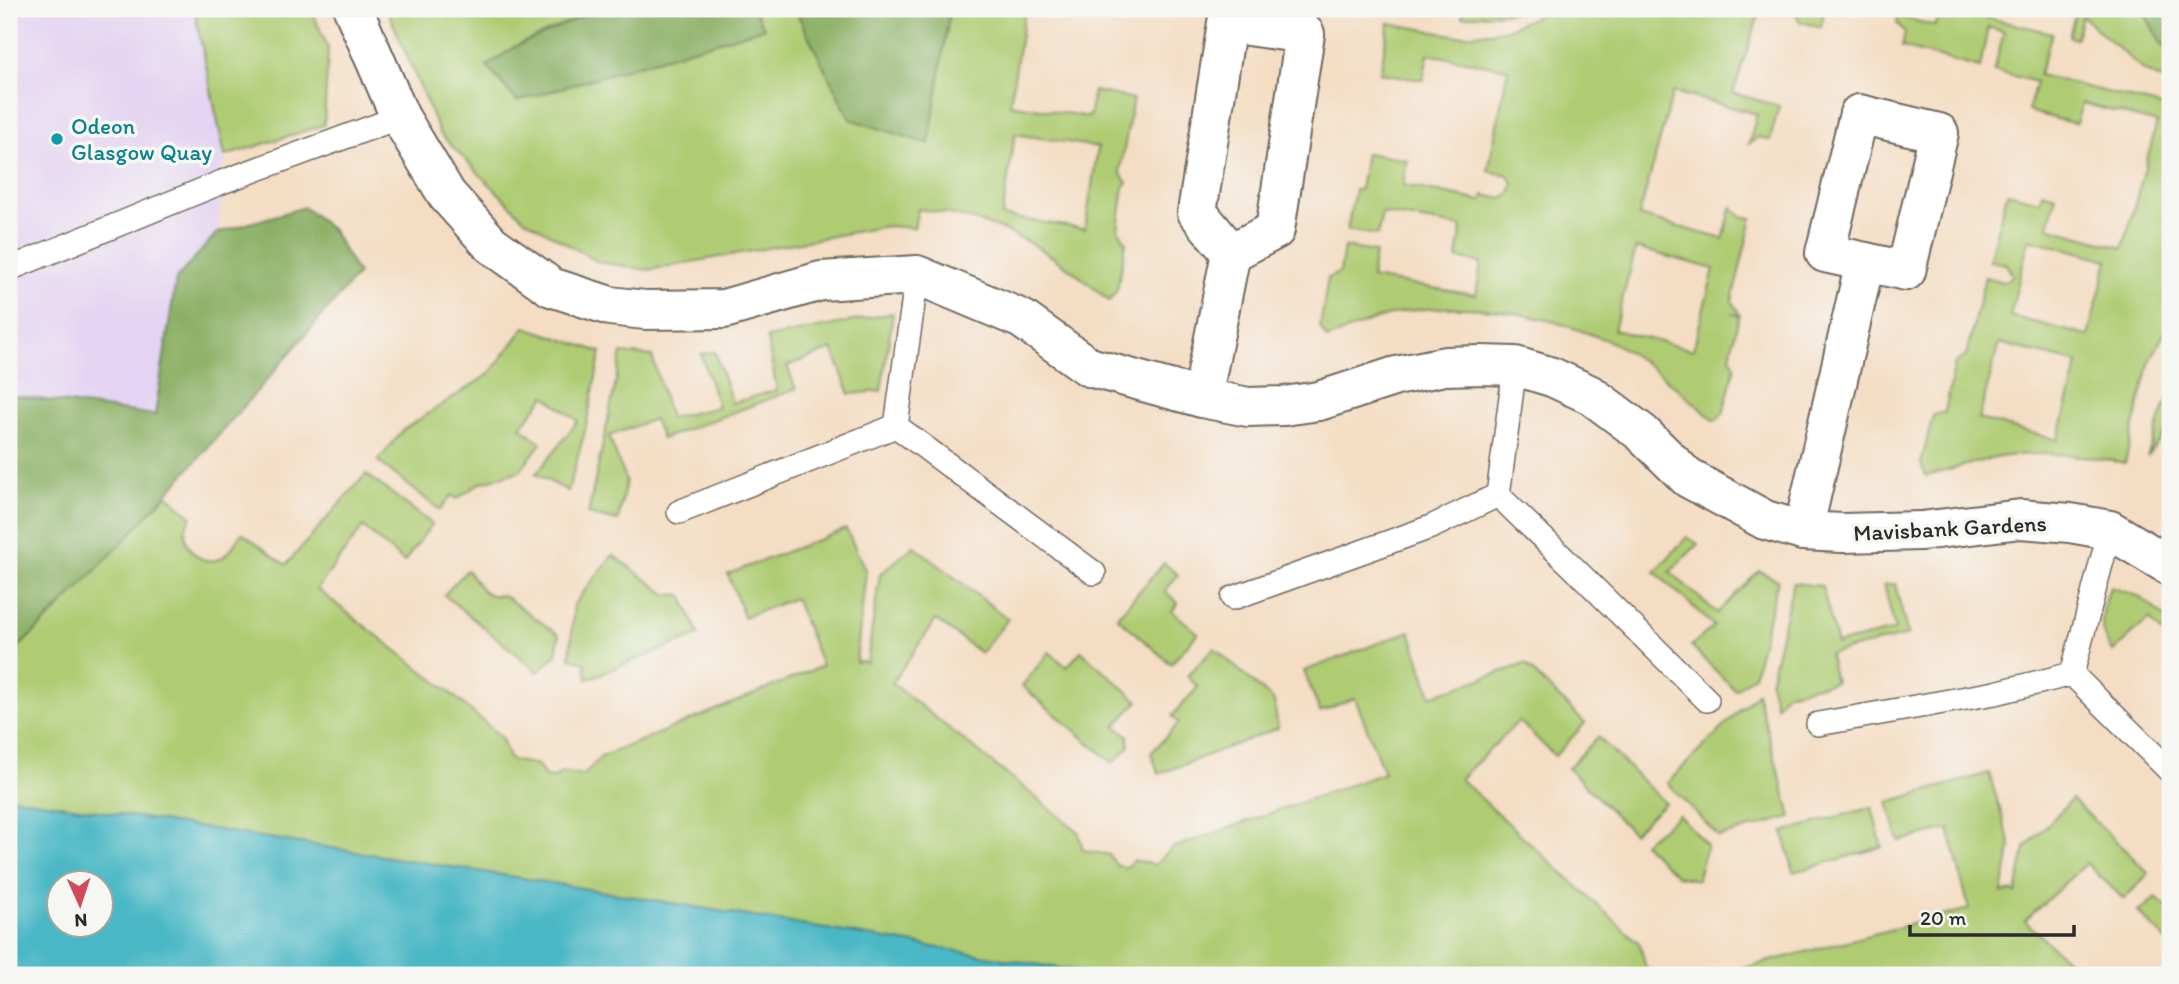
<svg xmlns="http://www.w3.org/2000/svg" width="2179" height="984" font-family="Itim,sans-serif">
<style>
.built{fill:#e4d3f2}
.green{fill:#afcc73;stroke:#6d7c4f;stroke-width:2;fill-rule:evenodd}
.forest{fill:#8bb065;stroke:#5b6e48;stroke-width:2}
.water{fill:#4ab7c5;stroke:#3a7178;stroke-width:2;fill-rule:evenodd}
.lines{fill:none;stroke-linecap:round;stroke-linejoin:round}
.lane-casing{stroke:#716960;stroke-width:26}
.street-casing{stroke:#716960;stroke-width:42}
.lane{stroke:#fff;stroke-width:23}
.street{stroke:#fff;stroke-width:38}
.culture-dot{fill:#0f9aa8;stroke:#f6f6f2;stroke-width:2.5}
.labels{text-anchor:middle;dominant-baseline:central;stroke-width:7;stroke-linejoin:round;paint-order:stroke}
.culture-label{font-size:23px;fill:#0d838f;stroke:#f6f6f2;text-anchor:start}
.street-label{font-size:23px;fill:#2b2b2b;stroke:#f6f6f2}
</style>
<rect width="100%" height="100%" fill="#f6f6f2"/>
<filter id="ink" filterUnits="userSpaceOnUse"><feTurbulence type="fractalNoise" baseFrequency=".0143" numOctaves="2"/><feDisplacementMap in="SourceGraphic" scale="14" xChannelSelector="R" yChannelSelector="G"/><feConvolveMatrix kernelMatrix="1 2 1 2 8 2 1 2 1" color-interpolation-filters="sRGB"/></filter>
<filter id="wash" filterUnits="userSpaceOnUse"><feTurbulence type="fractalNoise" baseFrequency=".00686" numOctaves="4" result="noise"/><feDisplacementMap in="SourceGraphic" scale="28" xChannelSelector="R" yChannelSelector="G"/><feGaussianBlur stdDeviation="1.57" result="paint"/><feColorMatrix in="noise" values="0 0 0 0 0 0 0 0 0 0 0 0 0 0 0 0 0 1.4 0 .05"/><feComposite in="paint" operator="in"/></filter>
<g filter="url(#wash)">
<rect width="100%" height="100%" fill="#f4ddc3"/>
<!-- built -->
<path class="built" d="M9,9H194L225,156L200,422L9,395Z"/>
<!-- green -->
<g class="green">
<path d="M194,9H311L328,48L324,125L225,156Z"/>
<path d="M387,9H599L516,46L487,66L517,101L764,28L753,9H795L850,119L928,144L950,9H1025L1010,104L1089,117L1094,91L1133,99L1120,172L1127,183L1124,186L1118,229L1126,242L1117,290L1109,301C1048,247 1000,219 918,209L914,228L887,226L648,270L598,262L523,218L440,134ZM1015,134L1098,147L1085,229L1002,216Z"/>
<path d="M1463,9H1523L1514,12L1462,17Z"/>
<path d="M1553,9H1761L1733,93L1779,106L1770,140L1758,137L1749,144L1757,114L1673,92L1639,216L1723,239L1732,206L1740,216L1752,218L1732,301L1740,315L1732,314L1739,316L1730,356L1735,366L1723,414L1715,421C1685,395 1656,368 1622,348C1614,342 1603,339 1593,335C1534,312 1466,301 1403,312C1377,317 1352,329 1327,339L1320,327L1328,278L1340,272L1344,247L1375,252L1371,278L1476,295L1481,263L1457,258L1462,227L1382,213L1378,235L1347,230L1355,190H1360L1366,153L1407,160L1403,185L1482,201L1484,195L1502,199L1510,194L1513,183L1508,175L1488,171L1508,69L1428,54L1423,80L1380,73L1389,23L1458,36L1504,30ZM1636,248L1714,269L1693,350L1614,330Z"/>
<path d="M1793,9H1833L1824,11L1821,27L1800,22Z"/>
<path d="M1940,9H1968L1967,13L2052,33L2039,75L2170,108V321L2149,364L2125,463C2081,454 2034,450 1989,459C1968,464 1947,471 1926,476L1921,464L1933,415L1945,412L1955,363L1966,356L1985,277L2003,282L2013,276L2006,264L1989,261L2007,193L2040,201L2042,192L2056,196L2048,227L2123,248L2157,123L2082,103L2076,124L2028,111L2036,82L1994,71L2004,32L1988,27L1980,68L1902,47L1905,32L1897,23L1898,16L1935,26ZM2029,239L2108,260L2088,336L2010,316ZM1999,343L2078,363L2058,440L1979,419Z"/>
<path d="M2076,9H2142L2161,43L2170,51V83L2145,72L2082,16L2076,39L2069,37Z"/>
<path d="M893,313L881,391L850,394L832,349L787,366L796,389L662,439L654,419L609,436L626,481L618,521L588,514L622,353L652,356L670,418L718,407L701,354L715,352L732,403L777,390L767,338Z"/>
<path d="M525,327L601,352L585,431L568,491L536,474L578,421L545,396L521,427L541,443L520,471L480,483L457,499L452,495L440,510L378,461L403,430L489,374Z"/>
<path d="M2170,392V427L2147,457L2168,398Z"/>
<path d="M366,474L432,524L404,562L363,527L317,589L446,689L501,737L510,760L538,765L545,777L554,778L562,772L583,776L601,757L822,666L795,598L744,617L728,574L846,529L866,571L856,662L864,661L867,663L880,574L914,546L1008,619L981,653L936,620L892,683L1078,831L1083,850L1109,855L1117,866L1127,867L1134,860L1155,865L1172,848L1384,773L1355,698L1320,712L1304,671L1410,631L1431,696L1525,664L1585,723L1555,756L1519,721L1460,779L1640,944L1646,969L1673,975H1100L546,882L9,797V656L55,613L166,494L192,517C172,539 201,573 224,556C232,550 237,540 242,533L286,565Z"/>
<path d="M1687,537L1698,544L1670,572L1717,613L1759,571L1778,580L1754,675L1735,690L1691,646L1714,626L1655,572Z"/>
<path d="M613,555L666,594L682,595L699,635L587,679L585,662L570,658L574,604Z"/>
<path d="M1164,563L1178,575L1165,591L1178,603L1172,611L1198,633L1171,664L1117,617Z"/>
<path d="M467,570C478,582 481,599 503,595L559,635L556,655L538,672L444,595Z"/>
<path d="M1793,583L1822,586L1837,644L1895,630L1884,584H1895L1908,635L1829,654L1835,682L1786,693L1776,706L1770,682Z"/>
<path d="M2110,587L2138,596L2170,621V641L2149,619L2113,652C2096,632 2102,610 2110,587Z"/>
<path d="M1214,648L1274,701L1278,728L1159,774L1151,753L1179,723L1172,716L1198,687L1187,676Z"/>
<path d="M1081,651L1138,701L1115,726L1128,735L1129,747L1113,763L1022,686L1049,652L1067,667Z"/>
<path d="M1757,693L1791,817L1719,837L1667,783Z"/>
<path d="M1598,737L1665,803L1633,833L1568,768Z"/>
<path d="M1989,773L2011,846L2002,893L2013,891L2016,894L2025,848L2072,799L2149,873L2124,899L2086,863L2025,921L2083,975H1731L1736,970L1969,909L1949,829L1899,841L1888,802Z"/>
<path d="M1872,807L1882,847L1794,872L1783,832Z"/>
<path d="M1679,815L1707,845L1697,880L1677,876L1643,843Z"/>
<path d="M2156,898L2170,910V944L2138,912Z"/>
</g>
<!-- forest -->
<g class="forest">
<path d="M599,9H753L764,28L517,101L487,66L516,46Z"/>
<path d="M795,9H950L929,144L850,119Z"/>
<path d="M2142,9H2170V51L2161,43Z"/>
<path d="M304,207L332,230L358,274C245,404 135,539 9,656V395L155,415L176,279L217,233Z"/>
</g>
<!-- water -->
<path class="water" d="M9,797L546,882L1100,975H9ZM60,883H102V925H60Z"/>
</g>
<g filter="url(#ink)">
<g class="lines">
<!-- lane casing -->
<g class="lane-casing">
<g id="lane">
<path d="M9,269L222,182L400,117"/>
<path d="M896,426L1094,573"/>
<path d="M1498,495L1580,574L1707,700"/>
<path d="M679,512L896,426L917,275"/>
<path d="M1233,598L1431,527L1498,495L1515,366"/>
<path d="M2072,674L2170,771"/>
<path d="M1818,724L1995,693L2072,674L2110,530"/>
</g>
</g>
<!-- street casing -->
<g class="street-casing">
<g id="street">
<path d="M353,9L400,117L447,195L491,244L551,287L610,306L645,310L724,309L821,281L917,275L1022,319L1089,367L1202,398L1248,407L1284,406L1319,401L1396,376L1445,366L1480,365L1515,366L1552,377L1591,395L1642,433L1688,478L1765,520L1803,531L1842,533L1921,531L2021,519L2070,523L2110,530L2170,566"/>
<path d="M1859,114L1939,133L1906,271L1825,253Z"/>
<path d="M1202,398L1231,253L1197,212L1227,23L1305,34L1275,230L1231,253"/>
<path d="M1803,531L1865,262"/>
</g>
</g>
<!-- lane -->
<use href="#lane" class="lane"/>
<!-- street -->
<use href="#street" class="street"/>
</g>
</g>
<!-- markers -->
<circle class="culture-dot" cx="57" cy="139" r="7"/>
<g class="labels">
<!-- culture labels -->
<g class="culture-label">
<text x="71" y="126">Odeon<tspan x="71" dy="26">Glasgow Quay</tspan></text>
</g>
<!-- street labels -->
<g class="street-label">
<text transform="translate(1950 528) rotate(-3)">Mavisbank Gardens</text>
</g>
</g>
<!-- margin -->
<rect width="2179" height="984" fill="none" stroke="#f6f6f2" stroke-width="35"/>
<!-- north arrow -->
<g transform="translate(80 904) rotate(177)"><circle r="33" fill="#f6f6f2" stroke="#a5a5a2" stroke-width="2"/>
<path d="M0-5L12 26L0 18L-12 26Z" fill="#d1495b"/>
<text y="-10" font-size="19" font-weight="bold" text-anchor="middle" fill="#2b2b2b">N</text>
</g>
<!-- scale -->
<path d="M1910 925v10h164v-10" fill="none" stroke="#2b2b2b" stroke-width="3.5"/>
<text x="1920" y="925" font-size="21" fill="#2b2b2b" stroke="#f6f6f2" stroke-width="5" paint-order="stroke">20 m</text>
</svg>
